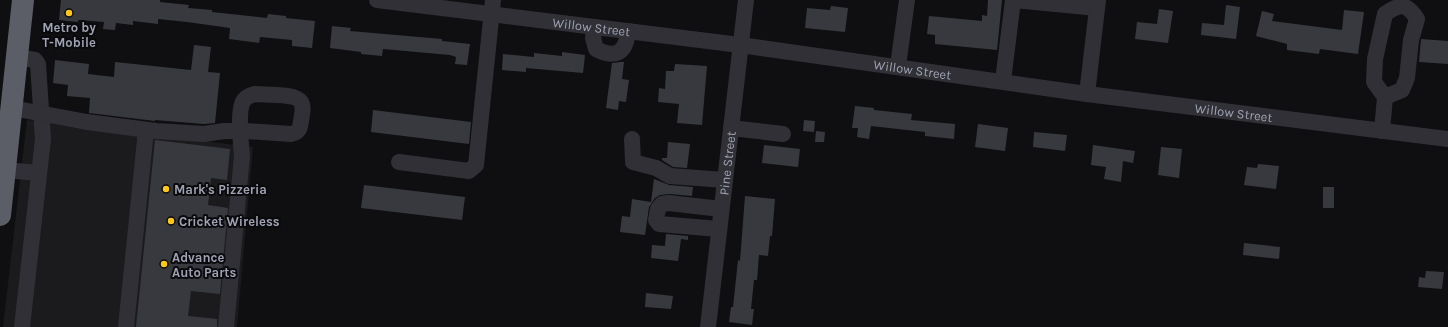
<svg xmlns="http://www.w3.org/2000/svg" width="1448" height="327" font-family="Karla,sans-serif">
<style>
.built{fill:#1b1b1e}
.building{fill:#38393f}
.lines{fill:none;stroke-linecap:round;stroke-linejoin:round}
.minor{stroke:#303036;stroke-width:16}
.highway{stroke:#5c5e67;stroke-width:22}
.poi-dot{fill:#fec81a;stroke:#0a0a0c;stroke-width:1.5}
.labels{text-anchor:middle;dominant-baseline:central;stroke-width:4;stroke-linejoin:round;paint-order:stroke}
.poi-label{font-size:13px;font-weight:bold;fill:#9fa3b3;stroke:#0a0a0c;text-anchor:start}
.street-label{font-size:13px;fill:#9fa3b3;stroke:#0a0a0c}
</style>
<rect width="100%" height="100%" fill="#0f0f11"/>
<!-- built -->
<path class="built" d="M27,120L253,147L237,327H3Z"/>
<!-- building -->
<g class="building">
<path d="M61,0H160V2L189,5L188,8L212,10V12L267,18L268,14L286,16V18L315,21L312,48L292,46V40L260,37L259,43L229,39L230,28L187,22L158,19V24L133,21V25L116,23L115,30L103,29L104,22L78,20V22L59,20Z"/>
<path d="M988,0H1002L997,50L935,44V35L927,34L929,16L982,21V15L987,16Z"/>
<path d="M1226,5L1240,7L1236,39L1201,35L1202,23L1224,25Z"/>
<path d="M831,6L848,8L845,32L805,28L807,8L830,10Z"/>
<path d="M1159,9L1173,11L1168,43L1135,39L1137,22L1157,24Z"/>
<path d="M1344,10L1364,12L1358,54L1320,49L1319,54L1287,50V44L1256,36L1262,11L1274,14L1272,21L1342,30Z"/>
<path d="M332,26L351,28L350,31L442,39V41L470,44L467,65L455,64L456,57L450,55L383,49L382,56L361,54V52L330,48Z"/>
<path d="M1421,39L1448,41V64L1419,62Z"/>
<path d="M194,45L211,47L208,72L220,73L215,123L204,124L155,120V121L89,113L90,98L67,96L68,85L53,83L55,60L89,64L88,74L114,77L115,62L191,70Z"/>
<path d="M562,52L585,55L583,73L526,68V72L502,70L503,54L534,57V53L562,56Z"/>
<path d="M620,62H624L622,79L629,80L626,102L619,101L618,110L606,108L612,63Z"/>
<path d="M675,64L707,66L702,125L677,123L679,104L658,102L659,88L665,89L666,71H674Z"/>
<path d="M855,106L874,108V110L912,114L911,120L955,124L954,139L925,136V132L871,126L869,139L857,137L858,128H852Z"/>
<path d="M373,110L471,122L469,144L371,132Z"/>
<path d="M804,120L815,121L814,132L803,131Z"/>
<path d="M978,124L1008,128L1005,151L975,147Z"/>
<path d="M816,131L825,132L824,142H815Z"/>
<path d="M1034,132L1067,135L1065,151L1033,147Z"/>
<path d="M155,140L230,149L227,180L211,178L208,205L228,208L220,294L191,291L188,316L217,319V327H136Z"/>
<path d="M668,142L690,144L687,168L673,167L662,160V158H667Z"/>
<path d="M764,145L800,149L798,167L762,163Z"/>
<path d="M1093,145L1135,151L1133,163L1123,161L1121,182L1104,179L1106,167L1091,165Z"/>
<path d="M1161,147L1182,149L1179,178L1158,175Z"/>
<path d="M1258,164L1279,166L1276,189L1244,185L1247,167L1257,168Z"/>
<path d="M654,179L669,185L693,187L692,196L670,194L660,195L655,198L649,207L645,235L620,232L622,216L630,217L632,199L651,202Z"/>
<path d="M364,185L465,197L462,220L361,208Z"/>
<rect x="1323" y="187" width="11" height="21"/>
<path d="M745,196L775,199L772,236H770L768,256L759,255L757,280H754L751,309H754L752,325L729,322L731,307H733L738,260L740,261Z"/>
<path d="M666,234L688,236V240L681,239L678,261L651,258L652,245L665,246Z"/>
<path d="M1244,243L1280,247L1279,259L1243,255Z"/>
<path d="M1426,271L1444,272L1442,289L1418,287L1419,277L1425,278Z"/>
<path d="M646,293L673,296L671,309L645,307Z"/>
</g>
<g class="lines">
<!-- minor -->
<g class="minor">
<path id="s1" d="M377,0L740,45L1087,94L1448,139"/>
<path d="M1015,0L1097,8"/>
<path d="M595,27L593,38L596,49C616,59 626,53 628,31"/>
<path d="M17,57L35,60L38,64L43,139L22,327"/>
<path d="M898,66L907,0"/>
<path d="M1003,81L1013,0"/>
<path d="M1087,94L1098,0"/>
<path d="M12,108L87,122L156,131L204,134L224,131H246L291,134C299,132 300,129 301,121C302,115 304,107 301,102C296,93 265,95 255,94C251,95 247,96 244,100C237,109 241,144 242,156L226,327"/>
<path d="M731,128L783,134"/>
<path d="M1382,131L1385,97L1374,82L1375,59L1385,14C1400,3 1407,3 1417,19L1411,40L1407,78L1402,90L1385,97"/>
<path d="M632,139L633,162L656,168L670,176L725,180"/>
<path d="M399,162L469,171L476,165L493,0"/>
<path d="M5,170L39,173"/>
<path d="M719,229L659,224L656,220L658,209L662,204L669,203L721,209"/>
<path d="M126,327L146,130"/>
<path id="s2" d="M708,327L746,0"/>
</g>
<!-- highway -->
<path class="highway" d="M0,215L23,0"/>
</g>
<!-- markers -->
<g class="poi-dot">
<circle cx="69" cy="13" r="4"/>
<circle cx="166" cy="189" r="4"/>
<circle cx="171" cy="221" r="4"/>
<circle cx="164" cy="264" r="4"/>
</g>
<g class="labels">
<!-- poi labels -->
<g class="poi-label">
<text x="69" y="27" text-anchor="middle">Metro by<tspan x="69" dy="15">T-Mobile</tspan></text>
<text x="174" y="189">Mark's Pizzeria</text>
<text x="179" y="221">Cricket Wireless</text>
<text x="172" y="257">Advance<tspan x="172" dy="15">Auto Parts</tspan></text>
</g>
<!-- street labels -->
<g class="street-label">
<text stroke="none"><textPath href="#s1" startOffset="216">Willow Street</textPath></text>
<text stroke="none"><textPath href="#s1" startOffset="540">Willow Street</textPath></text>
<text stroke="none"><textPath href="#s1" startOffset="864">Willow Street</textPath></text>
<text stroke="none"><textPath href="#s2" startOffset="165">Pine Street</textPath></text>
</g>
</g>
</svg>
